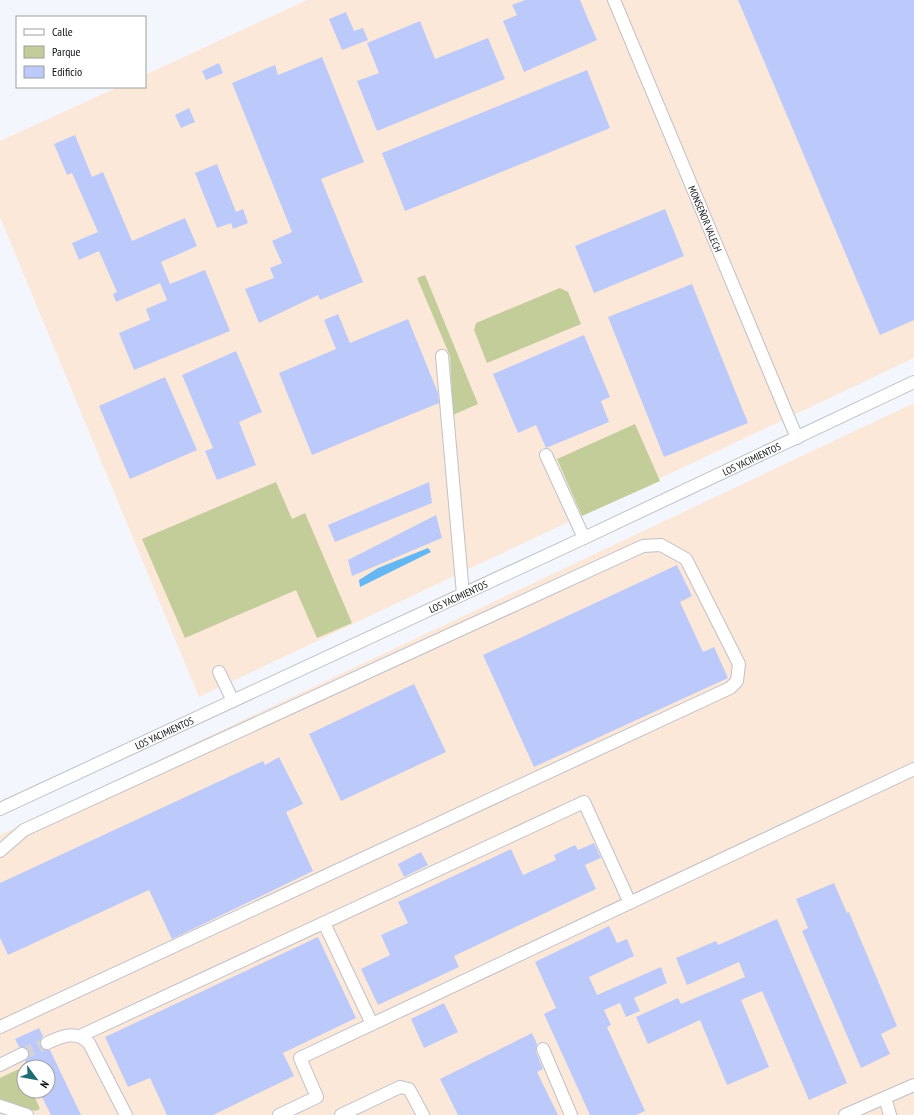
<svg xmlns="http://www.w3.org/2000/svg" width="914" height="1115" font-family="'PT Sans Narrow',sans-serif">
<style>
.industrial{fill:#fce8d9;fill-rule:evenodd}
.green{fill:#c3cd99}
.water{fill:#64b7f1}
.building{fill:#bccafb}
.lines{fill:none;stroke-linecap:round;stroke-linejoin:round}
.minor-tunnel{stroke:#d0d3d9;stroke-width:12;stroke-dasharray:12 6;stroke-linecap:butt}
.minor-casing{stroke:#bfc1c9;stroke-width:14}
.minor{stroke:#fff;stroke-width:12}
.labels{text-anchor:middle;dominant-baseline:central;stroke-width:3;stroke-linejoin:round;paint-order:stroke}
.street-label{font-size:10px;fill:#0d0e10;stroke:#fff}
</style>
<rect width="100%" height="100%" fill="#f3f6fd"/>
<!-- industrial -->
<g class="industrial">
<path d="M307,0H914V358L199,697L0,217V141L118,87H145V75Z"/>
<path d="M914,403V1115H0V835ZM24,1067H48V1091H24Z"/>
</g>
<!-- green -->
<g class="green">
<path d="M425,275L478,404L453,415L450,356L417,278Z"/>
<path d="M560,288L568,292L581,324L487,363L474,330L476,323Z"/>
<path d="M635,424L660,481L582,516L557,459Z"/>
<path d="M276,482L292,519L305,513L352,623L317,638L296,590L185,638L142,539Z"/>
<path d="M21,1068L24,1075V1091H32L40,1109L35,1111L0,1099V1078Z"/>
</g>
<!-- water -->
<path class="water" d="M428,548L431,552L360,587L359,580L378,568Z"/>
<!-- building -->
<g class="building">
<path d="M525,0H580L597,40L524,72L503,21L517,15L512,5Z"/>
<path d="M738,0H914V320L880,335Z"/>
<path d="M346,12L354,31L363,28L368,40L342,50L329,19Z"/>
<path d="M420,21L435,59L488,38L505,79L377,131L357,81L379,73L367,43Z"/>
<path d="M322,57L364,162L321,179L363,282L320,300L318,295L259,323L245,289L274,278L270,268L282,263L272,241L292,232L232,83L275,65L278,75Z"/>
<path d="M219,63L223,73L206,80L202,71Z"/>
<path d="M587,70L610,128L405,211L382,153Z"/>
<path d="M189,108L195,122L181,128L175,115Z"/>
<path d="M75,135L92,177L103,172L132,241L185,218L197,246L161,262L170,284L205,270L230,331L134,370L119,333L150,320L146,309L167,300L160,283L116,302L113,294L117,292L99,251L79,260L72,243L98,232L72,173L67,175L54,144Z"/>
<path d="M217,164L236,212L243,209L248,223L233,229L231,223L217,228L195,173Z"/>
<path d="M665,209L684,256L594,293L575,246Z"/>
<path d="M692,284L748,423L664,457L608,317Z"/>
<path d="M338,314L350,343L408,319L438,393L439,403L312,455L279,373L336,349L324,320Z"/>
<path d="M584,335L610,397L601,401L609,422L546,448L536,425L518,433L493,374Z"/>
<path d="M236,351L262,412L239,422L256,465L217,480L205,451L213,448L182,375Z"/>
<path d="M165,377L197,450L130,479L99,406Z"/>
<path d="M429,482L432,503L335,542L328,525Z"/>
<path d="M436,515L442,538L352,576L348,560Z"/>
<path d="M677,565L692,596L680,602L703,652L714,647L728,678L534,767L483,655Z"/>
<path d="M414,684L446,752L341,801L309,734Z"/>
<path d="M279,757L303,804L286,812L313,871L172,939L149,890L8,955L0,938V883L263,761L265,765Z"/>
<path d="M594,843L601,858L585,865L596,889L454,956L459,967L378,1005L361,969L390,955L381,935L408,923L398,902L511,849L523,875L556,860L554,855L575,845L578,850Z"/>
<path d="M421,852L428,865L404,877L398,864Z"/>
<path d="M834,883L847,913L849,912L897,1026L881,1034L890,1054L861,1068L802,931L808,928L796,899Z"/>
<path d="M777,919L847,1083L809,1100L762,991L741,1000L769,1067L727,1085L700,1020L648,1044L636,1017L678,998L681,1004L745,977L739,962L687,985L676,958L716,941L718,945Z"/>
<path d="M609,926L617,943L627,939L634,956L589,977L597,995L661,967L667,983L634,998L640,1011L626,1017L620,1003L604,1010L611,1025L607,1027L645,1111L636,1115H590L544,1014L556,1008L535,962Z"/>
<path d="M318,937L356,1018L283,1053L294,1076L213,1115H167L150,1078L128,1087L105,1037Z"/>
<path d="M444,1003L458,1032L424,1048L411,1019Z"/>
<path d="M39,1028L43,1036L40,1042V1046L46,1050H50L81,1115H51L39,1091H48V1067H28L25,1061L28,1058L29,1051L26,1048L19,1047L15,1039Z"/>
<path d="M532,1033L537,1044L536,1052L543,1069L537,1072L558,1115H458L440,1079Z"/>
</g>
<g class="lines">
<!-- minor-tunnel -->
<path class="minor-tunnel" d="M22,1054L47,1043"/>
<!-- minor casing -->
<g class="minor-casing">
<g id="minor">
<path id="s1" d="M614,0L797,438"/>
<path d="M442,356L463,594"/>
<path d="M546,455L584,538"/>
<path d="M219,672L233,701"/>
<path id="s2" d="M0,809L584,538L914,382"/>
<path d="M0,851L24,830L643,546L661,545L686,559L739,664L737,681L730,688L0,1027"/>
<path d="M324,923L372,1024"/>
<path d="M80,1036L584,802L630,903"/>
<path d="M47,1043C62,1036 75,1030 89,1043L126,1115"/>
<path d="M543,1049L571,1115"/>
<path d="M0,1065L22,1054"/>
<path d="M885,1098L890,1115"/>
<path d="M0,1106L27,1115"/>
<path d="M279,1115L317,1097L300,1058L914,769"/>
<path d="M341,1115L400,1087L409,1089L423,1115"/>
<path d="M845,1115L914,1085"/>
</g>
</g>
<!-- minor -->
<use href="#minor" class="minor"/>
</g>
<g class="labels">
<!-- street labels -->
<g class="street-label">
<text stroke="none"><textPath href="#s1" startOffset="237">MONSEÑOR VALECH</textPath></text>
<text stroke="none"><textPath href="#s2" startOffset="829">LOS YACIMIENTOS</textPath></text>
<text stroke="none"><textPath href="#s2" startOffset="505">LOS YACIMIENTOS</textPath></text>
<text stroke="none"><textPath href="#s2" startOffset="181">LOS YACIMIENTOS</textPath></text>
</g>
</g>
<!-- legend -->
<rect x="16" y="16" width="130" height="72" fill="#ffffff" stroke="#9e9f9f"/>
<rect x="24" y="29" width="20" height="6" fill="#ffffff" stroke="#9e9f9f"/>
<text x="52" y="36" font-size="12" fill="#0d0e10">Calle</text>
<rect x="24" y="46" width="20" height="12" fill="#c3cd99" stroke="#9e9f9f"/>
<text x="52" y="56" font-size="12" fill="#0d0e10">Parque</text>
<rect x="24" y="66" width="20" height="12" fill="#bccafb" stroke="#9e9f9f"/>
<text x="52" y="76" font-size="12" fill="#0d0e10">Edificio</text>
<!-- north arrow -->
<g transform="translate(36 1079) rotate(122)"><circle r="19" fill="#ffffff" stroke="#9e9f9f"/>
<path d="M0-3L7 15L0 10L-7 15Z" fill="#216b74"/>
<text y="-6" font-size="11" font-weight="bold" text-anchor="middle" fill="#0d0e10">N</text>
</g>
</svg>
